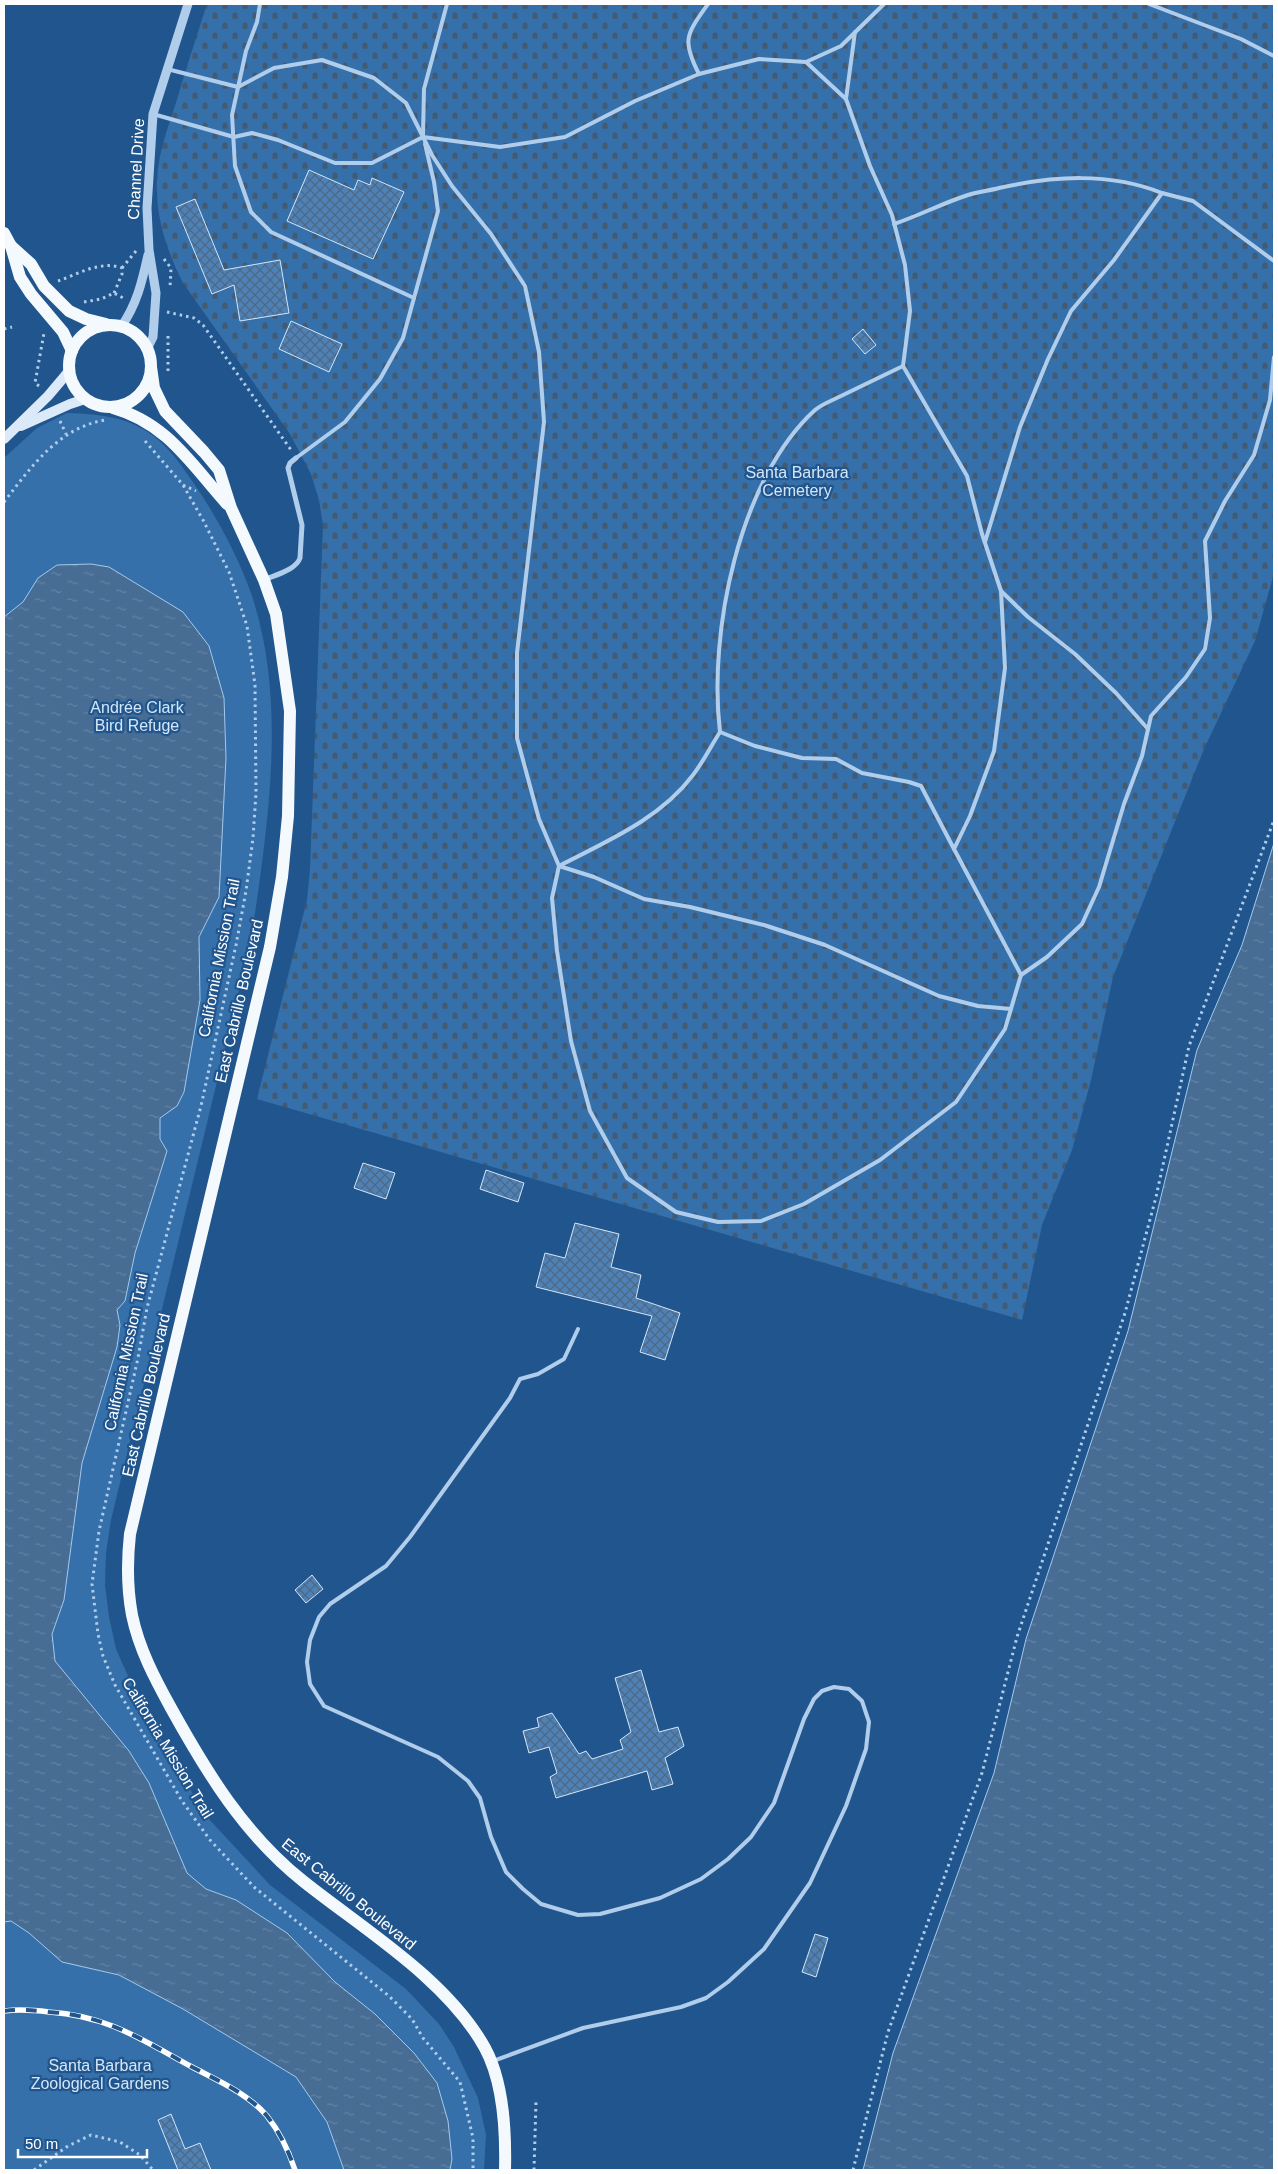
<svg xmlns="http://www.w3.org/2000/svg" width="1278" height="2174" font-family="Arial,sans-serif">
<style>
.green{fill:#3570aa}
.cemetery{fill:url(#cemetery-stones)}
.water{fill:url(#water-ripples);stroke:#a3c9ed}
.building{fill:url(#building-cross-hatch);stroke:#d4e7f8}
.lines{fill:none;stroke-linecap:round;stroke-linejoin:round}
.path{stroke:#b0cdeb;stroke-width:3;stroke-dasharray:2.5 4;stroke-linecap:butt}
.service{stroke:#b0cdeb;stroke-width:4}
.minor{stroke:#b0cdeb;stroke-width:5}
.tertiary{stroke:#b0cdeb;stroke-width:9}
.secondary{stroke:#dbe9f9;stroke-width:10}
.primary{stroke:#f4f9fe;stroke-width:12}
.rail-casing{stroke:#fff;stroke-width:5.5}
.rail{stroke:#21558d;stroke-width:4;stroke-dasharray:11;stroke-linecap:butt}
.labels{text-anchor:middle;dominant-baseline:central;stroke-width:4.5;stroke-linejoin:round;paint-order:stroke}
.street-label{font-size:16px;fill:#fff;stroke:#21558d}
.park-label{font-size:16px;fill:#d4e7f8;stroke:#21558d}
</style>
<defs>
<pattern id="cemetery-stones" width="16" height="16" patternUnits="userSpaceOnUse" patternTransform="scale(1.25)"><rect width="16" height="16" fill="#3570aa"/><path d="M2 7V4a2 2 0 0 1 4 0v3zM10 15v-3a2 2 0 0 1 4 0v3z" fill="#435a72"/></pattern>
<pattern id="water-ripples" width="26" height="14" patternUnits="userSpaceOnUse" patternTransform="scale(1.25)"><rect width="26" height="14" fill="#486d94"/><path d="M2 4q2-2 4 0t4 0M15 11q2-2 4 0t4 0" fill="none" stroke="#6383a4"/></pattern>
<pattern id="building-cross-hatch" width="8" height="8" patternUnits="userSpaceOnUse" patternTransform="scale(1.25)"><rect width="8" height="8" fill="#4e81b6"/><path d="M0 0l8 8M0 8l8-8" fill="none" stroke="#4d6986"/></pattern>
</defs>
<rect width="100%" height="100%" fill="#21558d"/>
<!-- green -->
<path class="green" d="M67,413C142,415 162,434 201,494C221,525 240,561 252,596C288,705 267,830 251,941L111,1520L106,1553L105,1585L109,1617L116,1649L137,1696L177,1768L208,1818L270,1885L406,1989L439,2024L454,2047L478,2098L486,2135L484,2170H4V458L37,428Z"/>
<!-- cemetery -->
<path class="cemetery" d="M207,4H1274V573L1255,641L1204,749L1113,977L1091,1080L1072,1150L1042,1225L1022,1320L257,1099L307,900L310,869L323,525L319,500L311,474L290,434L183,283C167,251 155,217 157,180C158,155 167,130 175,106C185,72 196,38 207,4Z"/>
<!-- water -->
<g class="water">
<path d="M91,564L109,567L183,612L209,646L224,698L226,758L219,897L199,937L200,1000L184,1092L177,1106L160,1118V1139L167,1151L135,1253L125,1301L117,1310L120,1325L117,1347L82,1463L64,1600L52,1634L55,1661L129,1751L149,1783L187,1873L206,1889L236,1900L287,1933L335,1982L375,2014L414,2053L437,2083L448,2121L452,2159L450,2170H344L327,2122L296,2077L183,2009L119,1975L62,1962L29,1933L11,1921L4,1922V617L23,602L38,578L57,565Z"/>
<path d="M1274,843V2170H863L893,2053L994,1773L1026,1639L1128,1331L1197,1050L1242,945Z"/>
</g>
<!-- building -->
<g class="building">
<path d="M309,170L354,190L358,180L370,185L372,178L404,192L373,259L287,221Z"/>
<path d="M195,199L224,270L280,260L289,313L240,321L234,285L212,294L176,207Z"/>
<path d="M291,321L342,344L329,372L279,349Z"/>
<path d="M863,329L876,345L865,354L852,339Z"/>
<path d="M363,1163L395,1173L386,1199L354,1188Z"/>
<path d="M486,1170L524,1183L518,1202L480,1189Z"/>
<path d="M575,1223L619,1234L611,1267L641,1275L636,1298L680,1313L665,1360L640,1352L652,1316L536,1287L545,1253L565,1258Z"/>
<path d="M312,1575L323,1589L306,1603L295,1590Z"/>
<path d="M641,1670L659,1732L678,1727L684,1746L665,1758L673,1784L652,1790L647,1771L556,1798L550,1777L557,1773L549,1747L529,1753L523,1731L539,1727L537,1718L552,1713L579,1754L586,1751L592,1759L623,1749L620,1740L631,1732L615,1678Z"/>
<path d="M815,1934L828,1938L816,1977L802,1972Z"/>
<path d="M171,2114L185,2149L200,2143L211,2170H178L158,2120Z"/>
</g>
<g class="lines">
<!-- path -->
<g class="path">
<path d="M164,259L171,268L170,288"/>
<path d="M122,268L136,251"/>
<path d="M58,281C78,274 101,260 122,268V274L114,293"/>
<path d="M84,302L101,299L114,293L125,299"/>
<path d="M167,312L194,318L203,325L291,450"/>
<path d="M4,329L12,327"/>
<path d="M168,371V332"/>
<path d="M39,386L35,383L44,333"/>
<path d="M60,421L66,434"/>
<path d="M145,441L183,485L203,520L229,572L247,626L255,685L256,793L253,838L246,891L236,945L201,1106L147,1308L138,1358L99,1531L92,1584L98,1634L103,1656L115,1685L182,1801L210,1840L254,1887L389,1996L412,2019L423,2038L460,2082L473,2138V2170"/>
<path d="M183,485L196,491"/>
<path d="M4,502C31,467 59,427 106,420"/>
<path d="M34,2170L68,2146L91,2135L120,2142L140,2155L153,2170"/>
<path d="M534,2170L536,2101"/>
<path d="M853,2170L888,2032L982,1773L1017,1637L1125,1313L1156,1197L1189,1046L1274,820"/>
</g>
<!-- service -->
<g class="service">
<path d="M260,4L257,22L246,51L232,115L235,166L251,212L271,232L414,298L403,338L380,379L345,422L296,458"/>
<path d="M1149,4L1241,39L1274,56"/>
<path d="M167,69L238,87L274,68L322,60L374,78L406,103L432,155L452,186L491,234L525,286L539,352L544,422L517,653V738L539,819L559,866L552,898L557,951L571,1041L590,1111L627,1178L676,1212L718,1222L761,1221L804,1204L880,1160L956,1102L1005,1029L1021,975L954,849L970,816L994,751L1005,668L1001,591L982,534L967,476L903,366L910,311L905,265L892,215L870,166L846,99L806,62"/>
<path d="M699,74C681,39 687,34 708,4"/>
<path d="M846,99L855,32"/>
<path d="M153,114L234,137L252,133L278,140L335,163H372L423,137L500,147L565,137L635,101L699,74L759,59L806,62L841,46L884,4"/>
<path d="M423,135L424,89L447,4"/>
<path d="M894,224C918,216 941,204 965,196C976,192 988,191 999,188C1054,176 1109,172 1162,193"/>
<path d="M414,298L438,211L434,182L425,144"/>
<path d="M903,366C882,376 862,386 841,396C833,400 822,404 815,410C739,479 708,633 720,732L755,746L802,758L836,759L862,773L909,782L921,786L954,849"/>
<path d="M985,542L1020,427L1048,359L1071,311L1114,260L1162,193L1193,201L1274,261"/>
<path d="M1001,591L1028,617L1075,654L1116,693L1148,729"/>
<path d="M720,732C711,746 703,762 693,775C660,819 607,841 559,866L594,877L644,899L690,907L764,925L825,945L939,996L978,1006L1011,1009"/>
<path d="M1021,975L1047,957L1082,924L1099,887L1124,804L1142,756L1151,716L1186,677L1205,649L1210,618L1205,541L1225,501L1254,455L1270,400L1274,357"/>
<path d="M493,2061L583,2028L681,2007L706,1998L728,1982L764,1949L810,1883L846,1806L866,1749L869,1722L862,1701L849,1689L834,1687L822,1691L814,1699L804,1719L774,1803L751,1837L728,1859L701,1879L660,1898L600,1914L578,1915L541,1904L523,1889L506,1872L491,1837L480,1798L468,1781L438,1757L324,1706L310,1684L307,1662L310,1640L319,1617L330,1604L386,1566L410,1537L510,1398L520,1379L538,1374L564,1359L578,1329"/>
</g>
<!-- minor -->
<path class="minor" d="M264,580C275,575 296,570 300,558L302,525L288,468L290,463L296,458"/>
<!-- tertiary -->
<g class="tertiary">
<path d="M121,327C137,304 142,282 148,255"/>
<path d="M147,349L153,337L156,293L149,250L147,208L153,114L188,4"/>
</g>
<!-- secondary -->
<g class="secondary">
<path d="M21,426L70,404L85,399"/>
<path d="M4,439L48,396L70,370"/>
</g>
<!-- primary -->
<g class="primary">
<path d="M4,233L11,246L20,277L31,294L63,332L72,351"/>
<path d="M11,246L31,264L44,286L69,311L86,319L106,324"/>
<circle cx="110" cy="366" r="41"/>
<path d="M151,367L154,388L165,411L204,452L219,470L231,508L264,580L276,614L290,711L288,816L282,877L270,947L130,1534C127,1561 127,1588 132,1615C139,1649 155,1679 171,1708C207,1773 244,1834 303,1881C363,1929 447,1979 485,2048C504,2083 506,2131 505,2170"/>
<path d="M113,408C167,423 191,464 227,504"/>
</g>
<!-- rail casing -->
<g class="rail-casing">
<path id="rail" d="M4,2011C20,2009 33,2010 49,2012C109,2016 142,2040 194,2068C219,2081 248,2094 267,2116C279,2131 289,2152 295,2170"/>
</g>
<!-- rail -->
<use href="#rail" class="rail"/>
</g>
<g class="labels">
<!-- street labels -->
<g class="street-label">
<text transform="translate(136 169) rotate(-87)">Channel Drive</text>
<text transform="translate(219 958) rotate(-79)">California Mission Trail</text>
<text transform="translate(239 1001) rotate(-77)">East Cabrillo Boulevard</text>
<text transform="translate(126 1352) rotate(-78)">California Mission Trail</text>
<text transform="translate(146 1395) rotate(-77)">East Cabrillo Boulevard</text>
<text transform="translate(168 1748) rotate(59)">California Mission Trail</text>
<text transform="translate(349 1894) rotate(39)">East Cabrillo Boulevard</text>
</g>
<!-- park labels -->
<g class="park-label">
<text x="797" y="472">Santa Barbara<tspan x="797" dy="18">Cemetery</tspan></text>
<text x="137" y="707">Andrée Clark<tspan x="137" dy="18">Bird Refuge</tspan></text>
<text x="100" y="2065">Santa Barbara<tspan x="100" dy="18">Zoological Gardens</tspan></text>
</g>
</g>
<!-- border -->
<rect width="1278" height="2174" fill="none" stroke="#ffffff" stroke-width="10"/>
<!-- scale -->
<path d="M18 2149v8h129v-8" fill="none" stroke="#ffffff" stroke-width="2.5"/>
<text x="25" y="2149" font-size="15" fill="#ffffff" stroke="#21558d" stroke-width="4" paint-order="stroke">50 m</text>
</svg>
